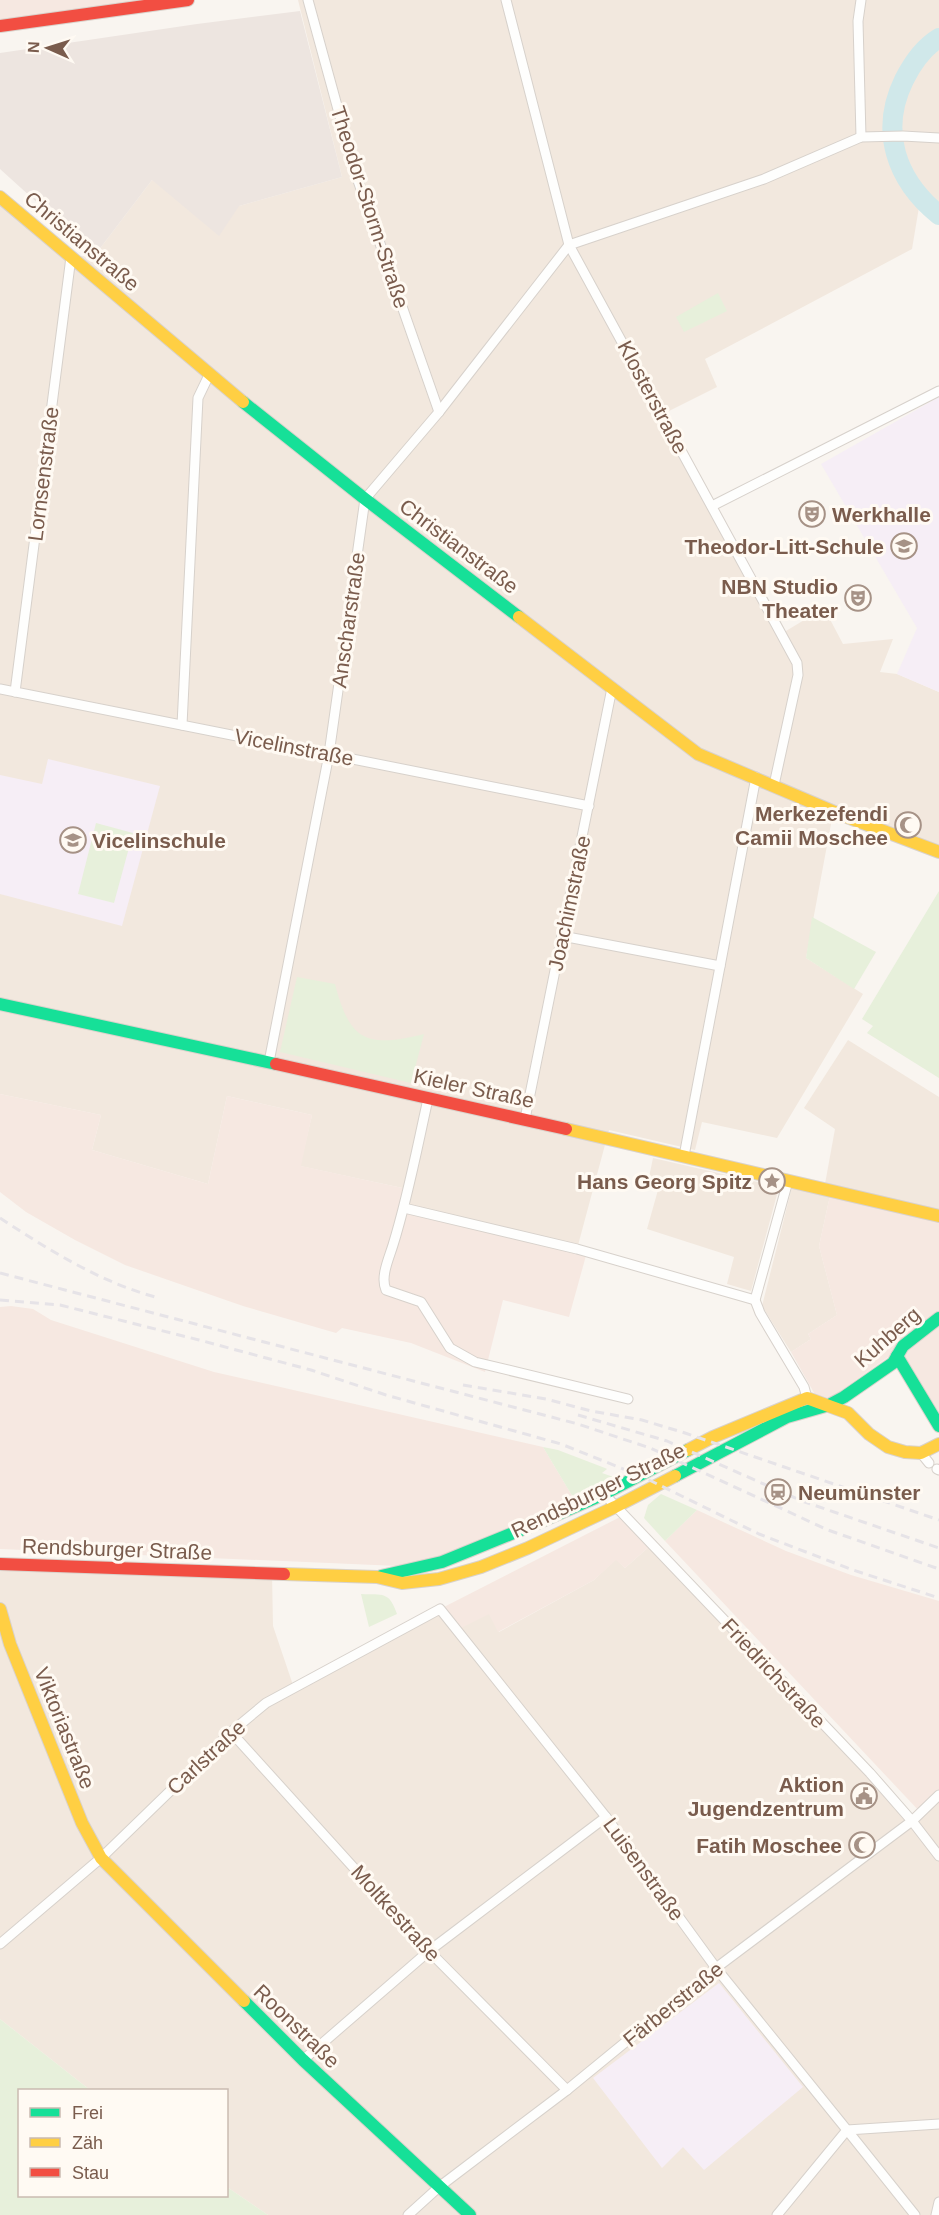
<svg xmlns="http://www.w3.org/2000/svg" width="939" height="2215" font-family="Helvetica,sans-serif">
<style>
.residential{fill:#f2e8de}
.commercial{fill:#f6e8e1}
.industrial{fill:#ede5e0}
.education{fill:#f6eef6}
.green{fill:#e7f0db}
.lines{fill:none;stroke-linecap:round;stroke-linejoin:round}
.river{stroke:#d0e8ea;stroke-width:20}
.street-casing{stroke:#d7d1cb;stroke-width:11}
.fast-casing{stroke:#d9d2cb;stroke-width:14}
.slow-casing{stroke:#d9d2cb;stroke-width:14}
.jam-casing{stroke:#d9d2cb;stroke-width:14}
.street{stroke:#fefefd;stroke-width:9}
.fast{stroke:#16e098;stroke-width:12}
.slow{stroke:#ffcf43;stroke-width:12}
.jam{stroke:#f24e42;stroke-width:12}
.rail{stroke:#e6e3e7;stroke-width:3;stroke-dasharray:9 6;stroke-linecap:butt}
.labels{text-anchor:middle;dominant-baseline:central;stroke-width:6;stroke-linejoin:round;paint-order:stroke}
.street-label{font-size:21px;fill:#7a5c4d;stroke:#fffaf3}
.poi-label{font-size:21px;font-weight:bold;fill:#7a5c4d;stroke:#fffaf3;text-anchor:end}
</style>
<rect width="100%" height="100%" fill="#f9f5f0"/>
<!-- residential -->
<g class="residential">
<path d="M298,0H939V205L935,203L919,207L912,249L705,359L717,387L663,414L781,634L824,608L843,644L893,639L880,672L897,674L939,692V852L838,814L831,824L806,958L863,994L777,1138L702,1122L695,1150L609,1130L577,1249L404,1208L407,1189L300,1166L312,1115L227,1096L208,1184L92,1150L101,1115L0,1094V197L72,257L95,255L152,180L239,206L342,177Z"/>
<path d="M848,1040L939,1097V1212L825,1184L835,1129L804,1108Z"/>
<path d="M653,1158L779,1187L751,1291L727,1284L734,1257L647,1229L658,1190L647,1187Z"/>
<path d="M793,1183L831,1191L819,1246L837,1315L808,1334L811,1339L791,1352L762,1306Z"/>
<path d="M652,1544L912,1821L939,1795V2215H268L227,2187L226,2090H90L0,2019V1564L272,1573L273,1626L294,1688L440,1609L489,1613L499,1632L594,1580L616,1559L625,1568Z"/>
</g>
<!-- commercial -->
<g class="commercial">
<path d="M0,0H147L0,20Z"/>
<path d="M0,1094L101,1115L92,1150L208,1184L227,1096L312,1115L301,1166L407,1189L404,1208L587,1252L569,1317L503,1300L485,1372L411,1343L342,1328L336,1333L243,1306L125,1265L75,1240L26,1212L0,1192Z"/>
<path d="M831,1191L939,1216V1426L904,1370L902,1347L829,1399L817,1398L791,1352L811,1339L808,1334L837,1315L819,1246Z"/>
<path d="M11,1306L33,1309L51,1320L214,1372L543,1447L577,1504L441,1559L398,1566L0,1549V1307Z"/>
<path d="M697,1510L786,1551L851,1575L939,1601V1795L921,1813L665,1541Z"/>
<path d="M624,1515L652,1544L625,1568L616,1560L594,1580L498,1632L489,1614L457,1630L440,1609Z"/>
</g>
<!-- industrial -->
<path class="industrial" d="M300,11L342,177L239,206L219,236L152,180L95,255L0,169V53L197,24Z"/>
<!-- education -->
<g class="education">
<path d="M939,397V692L897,674L917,628L821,464Z"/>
<path d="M48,759L160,786L122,926L0,894V775L42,784Z"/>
<path d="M719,1983L803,2087L704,2170L683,2147L662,2168L593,2078Z"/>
</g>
<!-- green -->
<g class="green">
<path d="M718,293L727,311L684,332L676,317Z"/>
<path d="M96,823L133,833L114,903L78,894Z"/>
<path d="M939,891V1078L867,1033L873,1026L862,1019Z"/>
<path d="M812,917L876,952L854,989L806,958Z"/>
<path d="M297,977L335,984C350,1042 367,1048 424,1034L411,1083L280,1052Z"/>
<path d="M543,1447L558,1450L605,1468L607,1469L602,1473L619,1479L577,1504Z"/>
<path d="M661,1494L697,1510L665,1541L644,1518L648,1505Z"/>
<path d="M361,1594C383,1595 389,1591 397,1614L369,1627Z"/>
<path d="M0,2019L90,2090H20V2196H226L227,2187L268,2215H0Z"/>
</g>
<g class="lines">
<!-- river -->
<path class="river" d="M939,38C924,47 912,64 904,80C879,131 896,180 939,215"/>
<!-- street casing -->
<g class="street-casing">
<g id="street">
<path d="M308,0L356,175L439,412"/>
<path d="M506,0L569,245L797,663L798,675L774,785"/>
<path d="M861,137L858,21L861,0"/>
<path d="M712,506L939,391"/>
<path d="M0,689L589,806"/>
<path d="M15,692L71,257"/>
<path d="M182,725L198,398L209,375"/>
<path d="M562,936L720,966"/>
<path d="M269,1062L329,754L365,499L439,412L569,245L764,179L861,137L903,136L939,138"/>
<path d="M428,1099C417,1148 408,1197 393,1245C389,1258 380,1277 386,1290L421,1302L450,1348L475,1362L628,1399"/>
<path d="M525,1119L612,688"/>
<path d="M684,1156L756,777"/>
<path d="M788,1181L755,1300L760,1313L804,1387L807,1398"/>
<path d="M404,1208L577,1249L755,1300"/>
<path d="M921,1453L929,1463"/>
<path d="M937,1469L939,1470"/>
<path d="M604,1494L870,1773L912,1821L939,1856"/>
<path d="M231,1732L429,1951L567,2090"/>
<path d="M0,1944L101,1858L231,1732L266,1703L440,1609L606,1817L716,1968L847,2130L777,2215"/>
<path d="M303,2060L429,1951L606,1817"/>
<path d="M408,2215L439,2187L567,2090L716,1968L912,1821L939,1795"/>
<path d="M915,2215L847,2130L939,2124"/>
<path d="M936,2215L939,2202"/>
</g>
</g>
<!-- fast casing -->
<g class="fast-casing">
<g id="fast">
<path d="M243,402L365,499L519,617"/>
<path d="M0,1004L276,1064"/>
<path d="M897,1356L939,1426"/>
<path d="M675,1476L787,1417L829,1405L844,1397L893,1363L903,1346L939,1318"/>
<path d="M381,1576L442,1562L533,1525L604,1494L688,1450"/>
<path d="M244,2001L303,2060L470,2215"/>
</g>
</g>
<!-- slow casing -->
<g class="slow-casing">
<g id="slow">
<path d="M0,197L243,402"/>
<path d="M519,617L698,754L844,816L939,852"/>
<path d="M566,1129L939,1216"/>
<path d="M688,1450L713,1437L807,1398L848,1413L869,1434L888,1447L905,1452L921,1453L939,1444"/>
<path d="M284,1574L377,1577L402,1583L439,1579L481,1567L528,1548L615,1507L675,1476"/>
<path d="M0,1609L10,1644L82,1823L101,1858L244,2001"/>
</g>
</g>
<!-- jam casing -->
<g class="jam-casing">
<g id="jam">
<path d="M0,26L188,0"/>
<path d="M276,1064L566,1129"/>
<path d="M0,1564L284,1574"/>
</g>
</g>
<!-- street -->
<use href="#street" class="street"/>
<!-- fast -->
<use href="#fast" class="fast"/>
<!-- slow -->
<use href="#slow" class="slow"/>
<!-- jam -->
<use href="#jam" class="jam"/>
<!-- rail -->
<g class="rail">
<path d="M0,1218C49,1250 98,1281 155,1297"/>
<path d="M0,1273L578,1424L650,1448L828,1530L939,1569"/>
<path d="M0,1300L60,1305L199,1340L311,1370L386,1395L561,1444L641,1476L759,1534L853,1570L939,1598"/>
<path d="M463,1385L546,1399L591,1411L642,1420L685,1433L939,1520"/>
<path d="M578,1415L667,1441L802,1501L939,1548"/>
</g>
</g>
<!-- icons -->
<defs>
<g id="theatre-ring" transform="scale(1.35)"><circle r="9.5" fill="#fffaf3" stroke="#a69286" stroke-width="1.5"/><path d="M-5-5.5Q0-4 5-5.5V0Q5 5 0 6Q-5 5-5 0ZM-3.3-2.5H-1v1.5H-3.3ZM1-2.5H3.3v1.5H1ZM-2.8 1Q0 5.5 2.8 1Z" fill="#a69286"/></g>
<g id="school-ring" transform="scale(1.35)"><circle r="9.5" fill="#fffaf3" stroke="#a69286" stroke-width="1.5"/><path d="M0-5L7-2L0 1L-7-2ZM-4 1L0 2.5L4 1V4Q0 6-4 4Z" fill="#a69286"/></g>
<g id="mosque-ring" transform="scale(1.35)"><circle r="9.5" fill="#fffaf3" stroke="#a69286" stroke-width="1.5"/><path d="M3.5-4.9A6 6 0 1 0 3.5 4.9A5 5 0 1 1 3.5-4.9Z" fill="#a69286"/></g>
<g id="sight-ring" transform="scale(1.35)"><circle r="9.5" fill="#fffaf3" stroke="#a69286" stroke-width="1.5"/><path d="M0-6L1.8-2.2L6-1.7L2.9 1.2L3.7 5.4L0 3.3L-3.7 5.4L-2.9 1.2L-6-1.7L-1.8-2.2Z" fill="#a69286"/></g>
<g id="station-ring" transform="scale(1.35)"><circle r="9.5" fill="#fffaf3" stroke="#a69286" stroke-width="1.5"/><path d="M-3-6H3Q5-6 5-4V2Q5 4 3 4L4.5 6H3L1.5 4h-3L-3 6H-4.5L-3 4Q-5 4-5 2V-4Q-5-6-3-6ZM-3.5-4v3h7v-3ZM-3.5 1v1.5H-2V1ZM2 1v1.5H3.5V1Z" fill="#a69286"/></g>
<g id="civic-ring" transform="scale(1.35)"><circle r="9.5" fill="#fffaf3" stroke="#a69286" stroke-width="1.5"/><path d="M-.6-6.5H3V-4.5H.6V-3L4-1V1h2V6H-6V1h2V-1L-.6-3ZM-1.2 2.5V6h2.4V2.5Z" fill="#a69286"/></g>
</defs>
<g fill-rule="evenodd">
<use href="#theatre-ring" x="812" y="514"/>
<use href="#school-ring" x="904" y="546"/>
<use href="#theatre-ring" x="858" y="598"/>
<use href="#mosque-ring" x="908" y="825"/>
<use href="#school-ring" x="73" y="840"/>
<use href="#sight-ring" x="772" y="1181"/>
<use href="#station-ring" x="778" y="1492"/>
<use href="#civic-ring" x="864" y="1796"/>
<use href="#mosque-ring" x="862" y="1845"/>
</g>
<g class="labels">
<!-- street labels -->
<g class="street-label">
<text transform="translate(370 207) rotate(72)">Theodor-Storm-Straße</text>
<text transform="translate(82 241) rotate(40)">Christianstraße</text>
<text transform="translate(653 397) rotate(62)">Klosterstraße</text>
<text transform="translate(43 474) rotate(-83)">Lornsenstraße</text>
<text transform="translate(459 546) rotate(37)">Christianstraße</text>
<text transform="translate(348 620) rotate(-82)">Anscharstraße</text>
<text transform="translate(294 747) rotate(11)">Vicelinstraße</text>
<text transform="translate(569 903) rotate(-78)">Joachimstraße</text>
<text transform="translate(474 1088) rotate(12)">Kieler Straße</text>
<text transform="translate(887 1337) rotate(-41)">Kuhberg</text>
<text transform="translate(598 1490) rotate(-26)">Rendsburger Straße</text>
<text transform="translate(117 1549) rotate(2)">Rendsburger Straße</text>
<text transform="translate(774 1673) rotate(47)">Friedrichstraße</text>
<text transform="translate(65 1728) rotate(68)">Viktoriastraße</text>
<text transform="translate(206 1757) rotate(-43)">Carlstraße</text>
<text transform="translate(644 1869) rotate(54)">Luisenstraße</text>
<text transform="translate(396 1913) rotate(48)">Moltkestraße</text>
<text transform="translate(673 2004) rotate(-39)">Färberstraße</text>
<text transform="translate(297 2026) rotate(44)">Roonstraße</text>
</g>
<!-- poi labels -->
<g class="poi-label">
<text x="832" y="514" text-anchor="start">Werkhalle</text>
<text x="884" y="546">Theodor-Litt-Schule</text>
<text x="838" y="586">NBN Studio<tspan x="838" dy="24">Theater</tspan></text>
<text x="888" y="813">Merkezefendi<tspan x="888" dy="24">Camii Moschee</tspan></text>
<text x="92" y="840" text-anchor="start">Vicelinschule</text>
<text x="752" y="1181">Hans Georg Spitz</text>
<text x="798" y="1492" text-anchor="start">Neumünster</text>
<text x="844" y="1784">Aktion<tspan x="844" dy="24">Jugendzentrum</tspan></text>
<text x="842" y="1845">Fatih Moschee</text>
</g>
</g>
<!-- legend -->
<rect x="18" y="2089" width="210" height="108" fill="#fffaf3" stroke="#cabbb1" stroke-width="1.5"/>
<rect x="30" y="2108" width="30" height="9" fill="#16e098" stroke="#cabbb1" stroke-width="1.5"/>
<text x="72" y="2119" font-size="18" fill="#7a5c4d">Frei</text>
<rect x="30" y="2138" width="30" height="9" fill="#ffcf43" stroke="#cabbb1" stroke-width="1.5"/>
<text x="72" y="2149" font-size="18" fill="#7a5c4d">Zäh</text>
<rect x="30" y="2168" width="30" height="9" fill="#f24e42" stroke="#cabbb1" stroke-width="1.5"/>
<text x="72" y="2179" font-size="18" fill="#7a5c4d">Stau</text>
<!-- north arrow -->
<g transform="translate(48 48) rotate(273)" stroke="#fffaf3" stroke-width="4.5" paint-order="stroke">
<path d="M0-4.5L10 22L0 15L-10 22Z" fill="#7a5c4d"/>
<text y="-9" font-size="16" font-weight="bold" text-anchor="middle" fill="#7a5c4d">N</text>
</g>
</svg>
